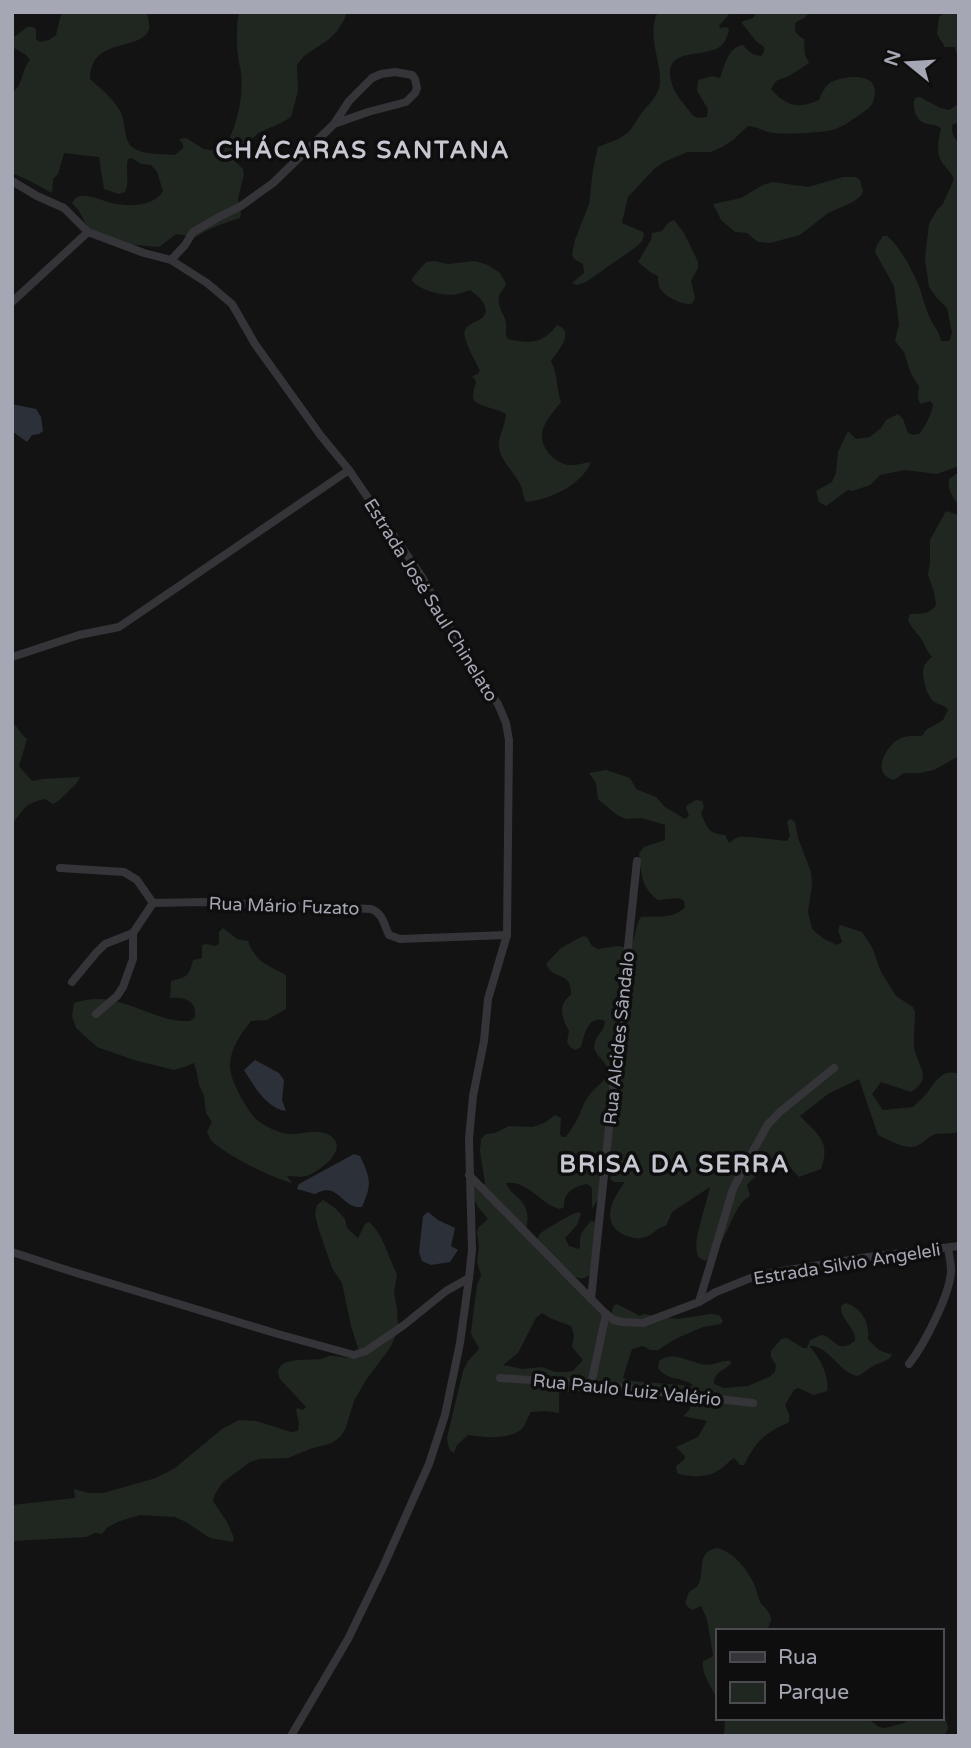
<svg xmlns="http://www.w3.org/2000/svg" width="971" height="1748" font-family="'Varela Round',sans-serif">
<style>
.green{fill:#202721;fill-rule:evenodd}
.water{fill:#2c3139}
.lines{fill:none;stroke-linecap:round;stroke-linejoin:round}
.street{stroke:#353439;stroke-width:8}
.labels{text-anchor:middle;dominant-baseline:central;stroke-width:7;stroke-linejoin:round;paint-order:stroke}
.street-label{font-size:18px;fill:#a6a7b4;stroke:#0e0e0f}
.district-label{font-size:24px;font-weight:bold;letter-spacing:2px;fill:#c6c7d0;stroke:#0e0e0f}
</style>
<rect width="100%" height="100%" fill="#131314"/>
<!-- green -->
<g class="green">
<path d="M59,12H147C148,18 150,24 149,29C141,53 91,35 90,79C101,89 113,98 120,111C126,121 123,139 132,147C142,155 162,154 175,155L183,148V144L179,139L186,138L204,149L223,152C236,127 244,101 241,72C241,70 239,64 239,62C236,47 236,27 239,12H347L344,20L337,31L328,40L304,56L297,65L298,91L291,117L281,123L258,133L233,159L243,169L244,174L238,199L241,213L240,218C225,223 209,228 196,237L176,234L159,247L126,244L88,228L79,211L72,203C75,199 74,198 80,196C89,194 103,201 112,203C128,207 154,207 163,191L157,172L151,165L141,164L132,158L128,159C125,171 130,182 125,192L119,194L104,189L99,157L64,153L58,174L53,179L52,193L26,179L12,173V93C24,84 21,70 30,60L25,54L12,47L13,38L27,27H33L36,29V39L40,42L49,40L56,35L61,14Z"/>
<path d="M658,12H731L719,26L720,28L727,27L729,30C727,36 726,41 722,45C707,60 657,44 673,87C677,97 686,106 692,115L697,118L707,117L708,109L697,91L698,80L713,76L720,78C725,65 728,47 743,45C749,52 752,55 761,56L764,52V47L756,41L741,22L753,18L757,12H810L804,18L796,22C793,32 796,34 804,39L805,55L809,63L789,76L776,81L771,89C787,107 798,109 819,100C822,93 825,86 831,82C844,76 876,71 875,93C874,104 870,108 861,114C850,121 841,129 827,131C811,133 785,135 768,132C761,130 755,126 748,126L733,140L722,147L711,152H687L664,162L654,169L628,197L622,223L643,232L644,235L642,241L636,247L586,282L577,285L572,283L584,273L583,264L574,259L572,254L575,240L589,204L593,169L598,147C609,142 624,139 631,129C635,124 637,119 640,115C648,105 659,96 660,82C661,60 646,34 658,12Z"/>
<path d="M951,12H959V62L955,47H945L937,34L939,17L943,14Z"/>
<path d="M920,97L940,108L949,110L959,104V123L953,124C950,131 954,138 959,143V466L937,474L905,470L880,475L870,485L853,491L848,490L826,506L819,502L816,491L832,482L836,473L838,452L848,431L856,439L870,437L881,428L886,420L898,414L903,419L908,433L913,435L919,434C925,428 932,413 933,404L930,401L920,404L918,398L919,386L911,374L904,352L895,341L899,324L894,286L875,252L877,245L883,236H887C900,246 914,273 920,289C923,298 925,307 929,316C933,326 939,330 941,341H949L952,333L947,308L937,298L929,287L925,259L929,224L937,210L943,204L954,179C951,171 943,166 940,159C936,150 939,137 941,128C935,124 931,125 924,123C915,119 912,106 915,98Z"/>
<path d="M843,177H856L860,180L863,191L861,196L853,202L828,213L800,235L770,243L758,242L747,233L735,232L721,220L713,204L741,198L763,185L773,182L808,187Z"/>
<path d="M674,220L684,233L698,262V268L691,281L695,298L692,304C682,305 665,297 660,288C658,285 658,280 658,276L650,272L638,262L651,240L652,233L662,231L669,222Z"/>
<path d="M435,261L448,264L475,261L488,265L500,273L506,284C505,288 502,290 500,294C495,303 504,314 506,322C507,330 504,332 508,339C530,344 543,344 557,325C576,332 558,350 551,361C558,375 556,387 561,402C554,411 541,425 542,437C542,450 556,463 568,465C575,466 583,463 591,462C582,485 549,500 526,502C523,497 523,492 521,486C515,472 497,459 499,441C501,432 505,425 506,414C499,409 477,406 474,400C471,395 475,387 476,382L474,378L471,377L478,374L480,371C476,362 461,337 465,330C468,323 478,322 483,317C492,307 477,295 470,290C466,291 462,293 458,294C445,297 421,291 412,281V278L426,262Z"/>
<path d="M959,472V504C952,499 947,487 949,479Z"/>
<path d="M946,511L959,515V717L957,723L959,727V756L934,770L920,773H904L894,780C890,779 886,777 884,774C876,764 889,744 899,739C906,735 914,736 922,736L926,730L943,720L948,710C943,703 939,706 933,701C926,694 921,675 924,666C925,664 930,658 932,657C927,651 925,646 922,640C918,633 911,628 908,620L910,614C921,614 930,614 936,605L934,592L928,575L930,563V540Z"/>
<path d="M12,723C19,727 20,734 27,739L19,766L32,781L43,779L80,777L76,784L57,802L53,804L45,799C21,805 28,807 12,823Z"/>
<path d="M606,770L630,778L636,789L656,797L665,807L685,819L689,816L686,808L687,805L696,800L702,801L704,807L701,813C707,827 708,834 725,835L729,843C733,840 735,838 739,837C745,836 778,840 787,841L790,836L787,821L791,819L795,822L798,838L811,872L812,885L808,912L812,929L824,939L837,945L842,942L838,930L840,925L862,932L872,947L881,972L896,996L913,1007L915,1012C915,1023 913,1036 914,1047C917,1066 934,1078 911,1092L881,1082L872,1094L883,1110L913,1107C919,1101 925,1096 930,1089C938,1078 944,1069 959,1074V1132C951,1134 944,1133 936,1134C928,1136 924,1143 916,1146C905,1150 889,1140 878,1135L859,1079L828,1094L800,1116C818,1135 831,1140 821,1169L799,1177L777,1153L747,1185L750,1196C731,1205 728,1246 705,1261C700,1258 699,1259 697,1253C693,1240 707,1203 710,1187L672,1212L666,1226C656,1227 651,1238 641,1238C634,1239 625,1236 619,1232C601,1218 614,1197 625,1182H614L611,1180L607,1156L598,1199L593,1208L592,1206V1188L587,1184C574,1186 563,1193 564,1207L560,1209C541,1205 528,1180 506,1183C509,1192 516,1194 521,1201C530,1211 528,1223 525,1235L535,1247L537,1246C537,1243 537,1238 539,1235C540,1232 573,1213 578,1212L581,1214L577,1225L565,1238L569,1246L579,1249L580,1247C579,1233 583,1231 591,1221L596,1222L593,1271C582,1284 578,1276 565,1274L597,1311L609,1322H613C612,1315 610,1307 617,1304L640,1316L643,1314L677,1319L711,1314L719,1315L723,1321L721,1324L703,1327L675,1339L658,1350H650L643,1346L632,1349L623,1378L631,1381L692,1386L693,1385C681,1376 669,1382 658,1368L659,1361C674,1349 692,1365 709,1365C717,1364 723,1360 731,1361V1364C724,1370 712,1374 714,1384L724,1388L748,1386L769,1377L775,1372L776,1365L771,1357V1351L781,1339L787,1338L803,1348H807L810,1340C811,1340 820,1335 821,1335C834,1335 835,1356 855,1341C857,1328 840,1320 841,1306L846,1303C862,1308 870,1323 868,1339C875,1347 881,1353 892,1354L889,1359L873,1366L858,1376C837,1372 830,1345 809,1346C819,1356 830,1376 827,1391L814,1395L798,1388L794,1390L785,1405L789,1414V1422C764,1434 757,1440 744,1465H740L734,1458C727,1463 719,1472 711,1474C702,1477 685,1477 677,1473L676,1466L684,1460L685,1456L676,1447L698,1437L707,1421L683,1416L689,1410L698,1391L638,1387L602,1388L601,1393L574,1391L559,1393V1413L546,1411L531,1412C527,1418 525,1428 519,1431C504,1440 484,1437 468,1435L457,1445L454,1453C448,1450 448,1444 447,1438L463,1371L468,1361L479,1349C477,1342 472,1339 471,1332L477,1285L481,1275L477,1262L479,1246L477,1233L478,1228L488,1219L478,1207L467,1184L483,1186L485,1183L480,1151L481,1139L486,1134L495,1133L509,1126L533,1127L544,1123L555,1115L561,1118L560,1134L562,1137H566C570,1130 575,1124 578,1118C582,1109 584,1101 591,1093C597,1085 606,1082 607,1071C608,1061 595,1057 594,1047C594,1037 605,1031 605,1021C588,1015 585,1033 581,1047L575,1050L570,1047L567,1042L569,1031C562,1018 557,1005 571,995C572,970 553,981 546,964L561,948L583,936L587,937L592,946L598,949L617,946L629,948C637,938 634,926 641,917C655,916 675,919 685,907L684,901L679,898L658,900C640,886 642,874 639,853L644,847L665,840V825L642,818L626,819L617,815L598,799L596,783L589,773ZM542,1313L552,1319L571,1326L574,1335L572,1347L583,1360L573,1371L568,1372H555L542,1367L523,1369L503,1365L518,1353L536,1318Z"/>
<path d="M223,928L237,939L248,941C256,963 267,964 286,975V1009L267,1020L251,1021C241,1034 231,1047 230,1064C228,1077 246,1108 255,1118C260,1124 275,1131 283,1133C298,1137 318,1126 331,1136C349,1150 320,1170 309,1175C303,1178 294,1176 287,1176L292,1183C274,1179 224,1154 212,1141C209,1138 209,1135 207,1131L212,1122L206,1113L204,1096L199,1085L197,1073L194,1063L187,1066L174,1070L134,1060L97,1047L76,1028L72,1016L74,1003C112,990 138,1012 173,1020C178,1021 185,1021 190,1021L195,1017C197,1000 184,997 170,998L171,981C187,977 189,977 193,960L202,958V945L206,944L215,946L219,944V932Z"/>
<path d="M323,1200L335,1208L345,1219L347,1228L358,1238L365,1224L369,1222C384,1235 388,1257 397,1274L394,1293L397,1309L398,1325L396,1335L390,1348L366,1380L354,1401L345,1430L340,1437L332,1443L310,1449L288,1458L259,1459L250,1462L222,1483L215,1494L213,1501L227,1522L234,1538L233,1542L210,1538L186,1522L175,1517L140,1515L120,1521L108,1527L102,1534L95,1533L86,1537L12,1541V1505L75,1498L74,1489L89,1493H103L156,1478L175,1468L222,1429L239,1420L256,1421L291,1432L298,1431L299,1423L296,1410L297,1408L303,1410L306,1407L280,1379C269,1355 311,1361 321,1359C327,1358 325,1356 331,1356C341,1356 349,1360 359,1357V1351L351,1326L342,1283L332,1268L318,1227L315,1214L317,1205Z"/>
<path d="M717,1548C734,1552 748,1570 755,1586C757,1591 758,1597 760,1602C764,1608 771,1612 771,1620C770,1624 768,1627 767,1631H717V1699C712,1687 701,1674 703,1661L712,1657L713,1655L707,1619L701,1606L692,1610L688,1607L685,1603C686,1601 688,1594 689,1592C692,1589 696,1588 698,1585C706,1571 695,1552 717,1548Z"/>
<path d="M941,1704L948,1727L947,1732L942,1736H724L725,1718H867L879,1727L885,1728L904,1723L911,1718H941Z"/>
</g>
<!-- water -->
<g class="water">
<path d="M12,404L36,409L41,417L43,431L39,434L32,435L27,442L12,431Z"/>
<path d="M255,1060L279,1073L284,1080L282,1100L286,1111C265,1107 255,1087 244,1070Z"/>
<path d="M354,1154L360,1156C371,1179 372,1184 362,1207C341,1209 339,1180 315,1194L297,1189L299,1184Z"/>
<path d="M428,1212L438,1220L455,1228L451,1246L458,1250L450,1262L431,1265L422,1261L419,1252L423,1216Z"/>
</g>
<g class="lines">
<!-- street -->
<g class="street">
<path d="M12,181L37,196L64,208L88,232L144,253L171,260L207,283L232,304L255,344L321,436L349,470L422,577L468,662L498,704L506,723L509,740L507,935L488,999L484,1041L473,1096L469,1139L472,1250L469,1278L460,1343L445,1415L429,1464L383,1567L348,1639L291,1736"/>
<path d="M171,260L185,245L193,232L219,217L241,206L273,183L334,124L349,101L372,78L381,74L395,72L412,75L415,79L417,88L415,93L406,102L368,112L334,124"/>
<path d="M12,302L88,232"/>
<path d="M12,657L79,635L119,627L349,470"/>
<path d="M60,868L124,872L137,880L153,903L202,902L371,909C383,913 384,925 389,935L400,939L507,935"/>
<path d="M72,982L96,953L105,944L133,933"/>
<path d="M96,1014L117,996L123,987L133,959V933L153,903"/>
<path d="M469,1175L606,1314L614,1320L622,1322L643,1323L699,1302L716,1292L758,1275L868,1257L959,1246"/>
<path d="M12,1252L70,1271L278,1334L354,1355L366,1351L404,1325L446,1291L469,1278"/>
<path d="M591,1299L637,861"/>
<path d="M699,1302L733,1189L748,1160L768,1124L781,1111L834,1068"/>
<path d="M909,1364C924,1345 951,1293 951,1270C951,1263 949,1255 948,1248"/>
<path d="M500,1378L591,1384L753,1403"/>
<path d="M591,1384L606,1314"/>
</g>
</g>
<g class="labels">
<!-- street labels -->
<g class="street-label">
<text transform="translate(431 600) rotate(58)">Estrada José Saul Chinelato</text>
<text transform="translate(284 906) rotate(2)">Rua Mário Fuzato</text>
<text transform="translate(619 1038) rotate(-84)">Rua Alcides Sândalo</text>
<text transform="translate(847 1264) rotate(-9)">Estrada Silvio Angeleli</text>
<text transform="translate(627 1390) rotate(6)">Rua Paulo Luiz Valério</text>
</g>
<!-- district labels -->
<g class="district-label">
<text x="363" y="150">CHÁCARAS SANTANA</text>
<text x="675" y="1164">BRISA DA SERRA</text>
</g>
</g>
<!-- border -->
<rect width="971" height="1748" fill="none" stroke="#a6a7b4" stroke-width="28"/>
<!-- legend -->
<rect x="716" y="1629" width="228" height="91" fill="#0e0e0f" stroke="#4b4b51" stroke-width="2"/>
<rect x="730" y="1652" width="35" height="10" fill="#353439" stroke="#4b4b51" stroke-width="2"/>
<text x="778" y="1664" font-size="21" fill="#a6a7b4">Rua</text>
<rect x="730" y="1682" width="35" height="21" fill="#202721" stroke="#4b4b51" stroke-width="2"/>
<text x="778" y="1699" font-size="21" fill="#a6a7b4">Parque</text>
<!-- north arrow -->
<g transform="translate(908 63) rotate(288)" stroke="#0e0e0f" stroke-width="5" paint-order="stroke">
<path d="M0-5L12 26L0 18L-12 26Z" fill="#a6a7b4"/>
<text y="-10" font-size="19" font-weight="bold" text-anchor="middle" fill="#a6a7b4">N</text>
</g>
</svg>
